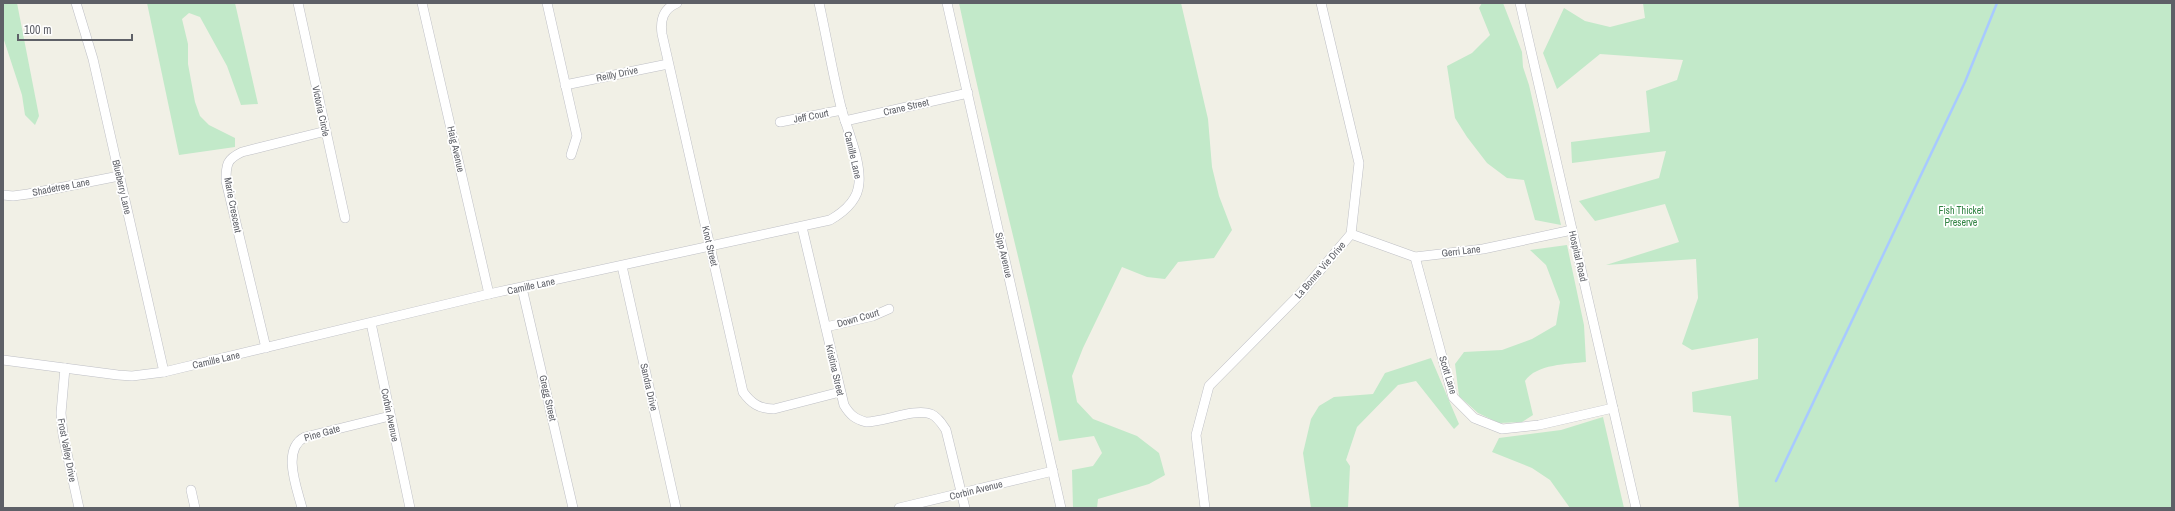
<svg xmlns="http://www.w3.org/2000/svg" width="2175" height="511" font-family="'Archivo Narrow',sans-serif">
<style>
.green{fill:#c2e9c9}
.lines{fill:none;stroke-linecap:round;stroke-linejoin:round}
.stream{stroke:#a8caff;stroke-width:2.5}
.minor-casing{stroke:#bebfc5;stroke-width:10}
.minor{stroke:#fff;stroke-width:9}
.labels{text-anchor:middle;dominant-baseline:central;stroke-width:3.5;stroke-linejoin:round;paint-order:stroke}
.street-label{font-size:10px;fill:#5e6067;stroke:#fff}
.park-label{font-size:10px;fill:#308342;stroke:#fff}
</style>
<rect width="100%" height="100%" fill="#f1f0e6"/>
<!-- green -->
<g class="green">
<path d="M3,3H17L39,116L35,125L25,115L22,95L3,37Z"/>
<path d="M147,3H235L258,104L241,105L227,66L200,17L189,13L182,19L188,44V64L195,102L200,116L209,125L235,138V147L179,155Z"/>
<path d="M959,3H1181L1208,119L1212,167L1219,196L1232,230L1214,258L1178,262L1165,279L1147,277L1122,267L1083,348L1072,376L1077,402L1093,419L1137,436L1159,453L1165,475L1149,484L1098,499L1097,508H1073L1072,470L1093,466L1102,453L1094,436L1059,441C1030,294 990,150 959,3Z"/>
<path d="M1482,3H1503L1522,52L1523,67L1529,85L1561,225L1535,220L1524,180L1507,178L1487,163L1467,137L1455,118L1447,66L1472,53L1490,35L1479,8Z"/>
<path d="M1643,3H2172V508H1739L1731,416L1693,412L1692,392L1758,379V338L1692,350L1682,344L1698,298L1696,259L1606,265L1679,242L1665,204L1595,221L1579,201L1659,178L1666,151L1572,163L1571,142L1650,132L1646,91L1677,80L1683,60L1600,54L1557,89L1543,53L1564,8L1585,21L1610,27L1645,18Z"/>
<path d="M1567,245L1584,325L1586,362C1568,364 1536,364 1525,381L1533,415L1522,422L1499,423L1478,413L1459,396L1455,364L1464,352L1502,350L1532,339L1556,325L1560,302L1546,265L1530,250Z"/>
<path d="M1431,358L1459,424L1454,429L1416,381L1398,385L1357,427L1346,460L1350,466L1348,508H1311L1303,453L1311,419L1319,406L1334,397L1373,394L1385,373Z"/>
<path d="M1603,417L1624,508H1570L1550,480L1532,468L1492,452L1499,438L1561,430Z"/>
</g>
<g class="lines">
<!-- stream -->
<path class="stream" d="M1776,481L1965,82L1997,3"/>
<!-- minor casing -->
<g class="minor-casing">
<g id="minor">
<path d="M76,3L93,59L164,372"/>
<path d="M298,3L345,218"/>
<path d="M422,3L489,294"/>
<path d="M547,3L577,136L571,155"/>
<path d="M677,3C663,9 660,20 662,34L743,392C751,403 759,409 774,409L840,392"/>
<path d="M947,3L1061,508"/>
<path d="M1520,3L1636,508"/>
<path d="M565,85L668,64"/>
<path d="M845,121L968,93"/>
<path d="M780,122L842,110"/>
<path d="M3,195L13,196L28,194L119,176"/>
<path d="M802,227L844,405C850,415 855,419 866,422C885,422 914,408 931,414C938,417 942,424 946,430L965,508"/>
<path d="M1351,234L1415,257L1483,249L1572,230"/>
<path d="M1415,257L1453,397L1474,418L1502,429L1539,425L1613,408"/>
<path d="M622,266L676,508"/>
<path d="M522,288L573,508"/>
<path d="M371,323L410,508"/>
<path d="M826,327L873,316L889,309"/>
<path d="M266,348L226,181C226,164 227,159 242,152L326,131"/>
<path d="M3,360L118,375L132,376L164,372L489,294L830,220C844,212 858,200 859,183C861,162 848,131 842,111C833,76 827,39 819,3"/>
<path d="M65,368L61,413L63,435L79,508"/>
<path d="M191,490L195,508"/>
<path d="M302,508C297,488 281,449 305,437L390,416"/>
<path d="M899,508L1053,471"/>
<path d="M1205,508L1196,435L1209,386L1300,294L1351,234L1359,163L1321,3"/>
</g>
</g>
<!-- minor -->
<use href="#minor" class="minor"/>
</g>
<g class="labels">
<!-- street labels -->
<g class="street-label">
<text transform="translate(617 74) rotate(-12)">Reilly Drive</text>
<text transform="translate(906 107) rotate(-13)">Crane Street</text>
<text transform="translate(321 111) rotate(78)">Victoria Circle</text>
<text transform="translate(811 116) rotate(-11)">Jeff Court</text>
<text transform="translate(456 149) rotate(77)">Haig Avenue</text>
<text transform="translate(853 155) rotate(77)">Camille Lane</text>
<text transform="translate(61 187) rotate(-11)">Shadetree Lane</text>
<text transform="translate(122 187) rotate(77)">Blueberry Lane</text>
<text transform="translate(233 205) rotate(79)">Marie Crescent</text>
<text transform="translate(710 246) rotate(77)">Knot Street</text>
<text transform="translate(1461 251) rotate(-7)">Gerri Lane</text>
<text transform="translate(1004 255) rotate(77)">Sipp Avenue</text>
<text transform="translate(1578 256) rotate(77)">Hospital Road</text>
<text transform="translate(1320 270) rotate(-49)">La Bonne Vie Drive</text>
<text transform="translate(531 286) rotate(-12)">Camille Lane</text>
<text transform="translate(858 318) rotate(-16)">Down Court</text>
<text transform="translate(216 360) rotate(-13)">Camille Lane</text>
<text transform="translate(835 370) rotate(77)">Kristina Street</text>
<text transform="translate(1448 375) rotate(73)">Scott Lane</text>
<text transform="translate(649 387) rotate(77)">Sandra Drive</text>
<text transform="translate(548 398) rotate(77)">Gregg Street</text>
<text transform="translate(390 415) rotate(78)">Corbin Avenue</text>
<text transform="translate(322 433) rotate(-16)">Pine Gate</text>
<text transform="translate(67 450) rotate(79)">Frost Valley Drive</text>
<text transform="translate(976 490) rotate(-14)">Corbin Avenue</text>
</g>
<!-- park labels -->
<g class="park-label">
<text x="1961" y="210">Fish Thicket<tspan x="1961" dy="12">Preserve</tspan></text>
</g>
</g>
<!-- border -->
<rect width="2175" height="511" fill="none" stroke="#5e6067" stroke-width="8"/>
<!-- scale -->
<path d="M18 34v6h114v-6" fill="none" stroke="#5e6067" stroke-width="2"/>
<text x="24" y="34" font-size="12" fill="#5e6067" stroke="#ffffff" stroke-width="3" paint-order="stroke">100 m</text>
</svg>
